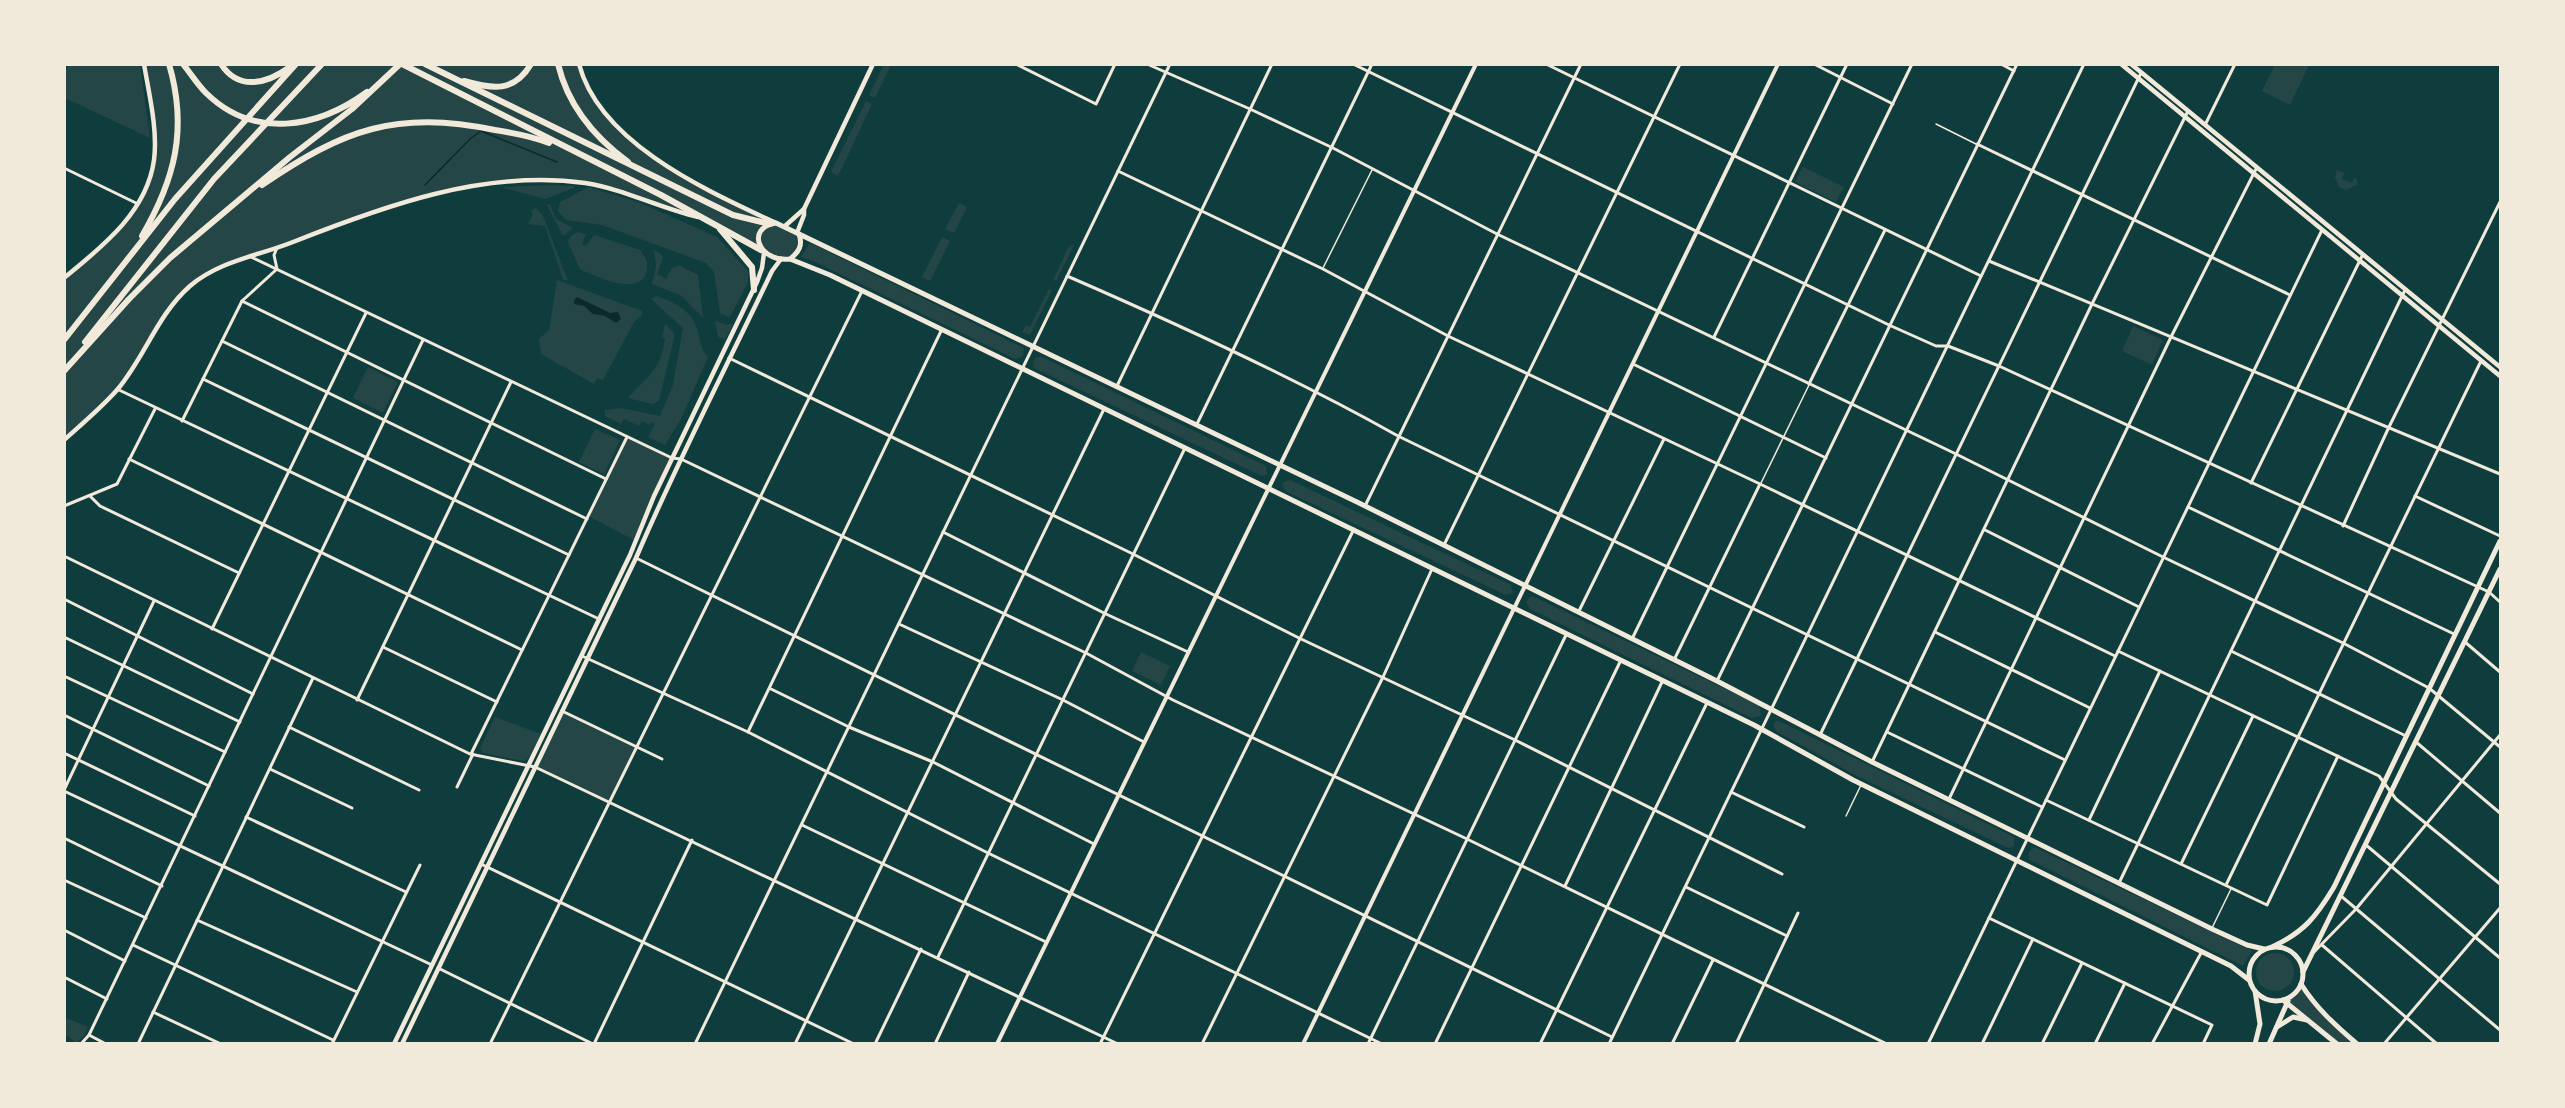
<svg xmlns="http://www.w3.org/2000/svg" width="2565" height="1108" font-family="'Titillium Web',sans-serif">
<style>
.green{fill:#244646}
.water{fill:#0a2a2b}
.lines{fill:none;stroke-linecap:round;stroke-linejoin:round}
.stream{stroke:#0a2a2b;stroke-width:1.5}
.service{stroke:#f1e9da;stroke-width:1.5}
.minor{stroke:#f1e9da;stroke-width:3}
.tertiary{stroke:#f1e9da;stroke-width:4}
.secondary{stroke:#f1e9da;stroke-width:4.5}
.primary{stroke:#f1e9da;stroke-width:5}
.motorway{stroke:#f1e9da;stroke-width:6}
</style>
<rect width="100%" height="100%" fill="#0f3d3e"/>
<!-- green -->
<g class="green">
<path d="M884,64L891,65L875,98L869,95Z"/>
<path d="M68,65H140L150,138L65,98V72Z"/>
<path d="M144,65H579L599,106L630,137L702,188L790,229L801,240L795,255L781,259L707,219L626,193L584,183L532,180L478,186L398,205L220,266L180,295L117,389L65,440V278C99,250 137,217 151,174C160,146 148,94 144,65Z"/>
<path d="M2275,65H2309L2290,105L2262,91Z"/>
<path d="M866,101L872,104L838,176L831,172Z"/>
<path d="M1803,167L1844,187L1836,202L1795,182Z"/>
<path d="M2337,170L2344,173L2342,179L2352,183L2354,178L2357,179V185L2346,190L2339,187L2335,178Z"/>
<path d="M552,185L574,186V188L545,199L501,187Z"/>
<path d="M588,187L638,202L717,237L748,271V282L731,315L728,317L720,313L714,272L706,263L602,225L566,220L558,211L560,202Z"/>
<path d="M959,203L967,207L954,233L945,229Z"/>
<path d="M550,204L556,219L573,228L563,236L547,205Z"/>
<path d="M536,208L543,216L568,281L563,279L545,226L528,224L533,214L531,211Z"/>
<path d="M578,232L586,234L582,244L586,246L594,235L640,250L647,261C651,302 598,278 580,269L568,242L571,236Z"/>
<path d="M942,237L950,241L930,281L922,277Z"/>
<path d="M810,243L1020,346L1024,349L1023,356L1016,359L1013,358L813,261L801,257Z"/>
<path d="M1074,245L1056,281L1053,280L1069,246Z"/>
<path d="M654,250L661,254L663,258L657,274L666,279L672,268L679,265L698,275L703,318L682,296L652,284L656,267Z"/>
<path d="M557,280L642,311V315L634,322L603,380L597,378L594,384L541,354L539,339L549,330Z"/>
<path d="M1049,289L1052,290L1030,335L1022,332L1026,325L1030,327Z"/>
<path d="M656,296C674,302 693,311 698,331C700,342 701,349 708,357L681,419L665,445L648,437L655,424L651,422L650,425L642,421L639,426L624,419L621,424L605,416V410L621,408L660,416L673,385L683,328L651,299Z"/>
<path d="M715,321L727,325L734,323L725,339L718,337Z"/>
<path d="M665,324L674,333V338L659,401L652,404L628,398C648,374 660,374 665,338L662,337Z"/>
<path d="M2133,326L2163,340L2152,365L2122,351Z"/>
<path d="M1036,357H1042L1266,466L1267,475L1262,476L1034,368L1033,362Z"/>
<path d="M368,367L398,382L383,413L353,398Z"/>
<path d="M595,429L620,440L604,474L579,462Z"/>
<path d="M627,437L672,458L636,541L588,516Z"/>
<path d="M1290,480L1511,585L1513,593L1506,595L1285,491L1282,483Z"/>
<path d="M1530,597H1534L1759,705L1761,714L1760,716L1752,718L1530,609L1526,602Z"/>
<path d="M1141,652L1170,666L1161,685L1132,671Z"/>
<path d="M562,711L637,747L610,801L535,767Z"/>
<path d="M495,717L541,734L529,758L524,761L483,753L480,748Z"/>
<path d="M1777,720L2014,837V846L2008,848L1855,775L1776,731L1773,725Z"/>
<path d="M2032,848H2036L2252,951L2243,966L2030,860L2028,854Z"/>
<circle cx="2275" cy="972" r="19"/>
<path d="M2301,984L2311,999L2357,1043H2337L2287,1003Z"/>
<path d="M64,1017L88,1027L84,1036L76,1043L65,1034Z"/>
</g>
<!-- water -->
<path class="water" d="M577,297L610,313L618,312L621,319L616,323L605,316L593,314L584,306L574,304V300Z"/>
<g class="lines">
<!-- stream -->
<path class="stream" d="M425,185L471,138L481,131L557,162"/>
<!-- service -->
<g class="service">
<path d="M1936,124L1976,144"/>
<path d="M1323,268L1372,170"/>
<path d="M1761,483L1809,385"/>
<path d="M1846,816L1861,785"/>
<path d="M2212,928L2231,889"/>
</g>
<!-- minor -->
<g class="minor">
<path d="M1016,64L1096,104L1115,64"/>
<path d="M1147,64L1250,109L1333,148L1497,234L1956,454L2163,557L2343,643L2429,688L2500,747"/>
<path d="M1353,64L1889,325L1936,346H1948L1999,366L2489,592L2500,602"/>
<path d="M1546,64L1981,276"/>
<path d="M1814,64L1893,104"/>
<path d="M2001,64L2014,71"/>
<path d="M2205,125L2235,64"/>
<path d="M1977,144L2290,295"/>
<path d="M64,168L138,204"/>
<path d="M1118,171L1323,269L1448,336L1760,484L2115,656"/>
<path d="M251,257L672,458L681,459L1086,653L1173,700L1467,839L1887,1044"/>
<path d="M1989,261L2500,474"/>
<path d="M1067,276C1180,325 1291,376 1398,436L2065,760"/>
<path d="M242,301L606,479"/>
<path d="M1714,337L1847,64"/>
<path d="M222,341L587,519"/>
<path d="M729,358L1133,554L1299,638L1515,740L1782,874"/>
<path d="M1633,364L1826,458"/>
<path d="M203,379L569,555"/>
<path d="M1809,384L1885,230"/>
<path d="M1117,386L1272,64"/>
<path d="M117,389L599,619"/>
<path d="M182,421L242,301L277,269L274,255L277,248"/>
<path d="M1197,424L1372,64"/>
<path d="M129,459L522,650"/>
<path d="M2251,483L2363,254"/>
<path d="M90,496L100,506L239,573"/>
<path d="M2415,496L2500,536"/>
<path d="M64,506L117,484L155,409"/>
<path d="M1365,506L1581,64"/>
<path d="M2188,507L2454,634"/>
<path d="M2343,526L2389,427L2500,202"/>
<path d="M1985,530L2139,607"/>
<path d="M943,532L1106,614L1188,652"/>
<path d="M1444,545L1680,64"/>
<path d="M64,556L470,754L535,767L1118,1044"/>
<path d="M636,558L1612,1037"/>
<path d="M64,599L253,694"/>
<path d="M1579,611L1664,439"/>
<path d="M899,624L1063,700L1144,742"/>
<path d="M212,629L366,313"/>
<path d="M1935,632L2090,708"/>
<path d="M64,637L240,722"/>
<path d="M1632,639L1912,64"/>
<path d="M2465,642L2500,672"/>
<path d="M383,647L497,702"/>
<path d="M2118,651L2379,776L2396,799L2500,884"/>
<path d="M2231,651L2406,736"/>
<path d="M582,656L748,732L988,853L1382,1044"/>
<path d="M1674,660L1760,484"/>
<path d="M64,676L225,752"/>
<path d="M1717,681L2017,64"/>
<path d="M771,689L849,727L933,762L1094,844"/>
<path d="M357,700L511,382"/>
<path d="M562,711L662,759"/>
<path d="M64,715L209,786"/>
<path d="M289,727L419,790"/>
<path d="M748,732L942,329"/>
<path d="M1887,732L2042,807"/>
<path d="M1820,735L2141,73"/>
<path d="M2416,742L2500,813"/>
<path d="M64,753L195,816"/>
<path d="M471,754L627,437"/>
<path d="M1872,762L2092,304L2188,111"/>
<path d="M270,769L352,808"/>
<path d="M457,787L473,754"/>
<path d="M64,790L154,601"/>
<path d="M64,791L432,965"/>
<path d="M1731,792L1804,827"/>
<path d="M1949,799L2171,337L2257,167"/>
<path d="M2046,800L2267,905L2338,756"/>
<path d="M246,817L406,892"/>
<path d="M2089,820L2160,671"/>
<path d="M802,825L1046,942"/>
<path d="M64,838L162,886"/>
<path d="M2366,845L2500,958"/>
<path d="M481,864L854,1044"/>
<path d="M2181,864L2253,716"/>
<path d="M64,880L146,918"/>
<path d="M2119,883L2405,290"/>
<path d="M2226,885L2481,361"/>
<path d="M1565,886L1662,682"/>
<path d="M1686,887L1787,936"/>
<path d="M2341,896L2500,1030"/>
<path d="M1989,918L2212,1025L2203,1044"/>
<path d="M197,920L357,992"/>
<path d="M64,930L125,961"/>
<path d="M133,945L333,1040"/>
<path d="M2322,945L2437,1044"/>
<path d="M2314,952L2356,909L2500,735"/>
<path d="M938,957L1185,448"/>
<path d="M438,968L593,1044"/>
<path d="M64,977L107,999"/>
<path d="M153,1012L221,1044"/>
<path d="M89,1035L106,1044"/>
<path d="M81,1044L89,1035L423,340"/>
<path d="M138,1044L313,678"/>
<path d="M332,1044L420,865"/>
<path d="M490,1044L862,291"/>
<path d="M594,1044L692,840"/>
<path d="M695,1044L1170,64"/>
<path d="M795,1044L1104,409"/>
<path d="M875,1044L921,949"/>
<path d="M935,1044L969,972"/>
<path d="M1100,1044L1354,529"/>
<path d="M1202,1044L1383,677L1432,569"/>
<path d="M1368,1044L1566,635"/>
<path d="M1435,1044L1620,662"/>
<path d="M1540,1044L1707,703"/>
<path d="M1609,1044L2084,64"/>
<path d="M1672,1044L1713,960"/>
<path d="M1736,1044L1798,913"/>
<path d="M1928,1044L2322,230"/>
<path d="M1982,1044L2033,939"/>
<path d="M2042,1044L2082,963"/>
<path d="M2095,1044L2125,983"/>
<path d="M2152,1044L2201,953"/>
<path d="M2384,1044L2500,908"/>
</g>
<!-- tertiary -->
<g class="tertiary">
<path d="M997,1044L1476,64"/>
<path d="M1303,1044L1778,64"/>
</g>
<!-- secondary -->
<g class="secondary">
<path d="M579,64C600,144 708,191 776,223"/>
<path d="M2121,64L2500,376"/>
<path d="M2131,64L2500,367"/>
<path d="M785,226L804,209"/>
<path d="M797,233L804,215V209L873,64"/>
<path d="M64,278C102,247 147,212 154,160C158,130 149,94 144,64"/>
<path d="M64,440C82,424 101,408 117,390C145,357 157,315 190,286C219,261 258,256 293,242C384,206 485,169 585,183C624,189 659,208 698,217"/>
<path d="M394,1044L630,555L654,496L757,282L762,268L764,253"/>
<path d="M402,1044L636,558C678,460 727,366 772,271L781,259"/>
</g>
<!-- primary -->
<g class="primary">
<path d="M776,223L799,234C803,245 799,252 790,259C760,263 744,228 776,223Z"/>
<path d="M799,234L1357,502L1717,681L1872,762L2212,929L2247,945L2264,949"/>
<path d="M790,259L830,275L1754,725L1853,780L2231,966L2249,980"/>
<path d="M2272,947C2304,932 2316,917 2334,887L2500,541"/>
<circle cx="2276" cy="974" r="27"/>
<path d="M2303,972L2500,569"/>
<path d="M2301,984C2316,1008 2335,1025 2357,1044"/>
<path d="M2255,991L2260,1024L2255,1044"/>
<path d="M2283,1000L2337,1044"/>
<path d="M2277,1027L2293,1017L2307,1020"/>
<path d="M2269,1044L2288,1001"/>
</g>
<!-- motorway -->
<g class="motorway">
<path d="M183,64C191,74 198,85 206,93C254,140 318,128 367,92"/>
<path d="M221,64C239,92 268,83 290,67"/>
<path d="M402,64L661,195L761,250"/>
<path d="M425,64L733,215L770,224"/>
<path d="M558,64C568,106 594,137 628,162"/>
<path d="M464,81C492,89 514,93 531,64"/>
<path d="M262,185C344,129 396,110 495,130C514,133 531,136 549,143"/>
<path d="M720,229L752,267L754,290"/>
<path d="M142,236C175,179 188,129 169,64"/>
<path d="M64,340L175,199L296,64"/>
<path d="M85,342L214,179L322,64"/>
<path d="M64,371L129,299L170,258L290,157L352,109L400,64"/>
</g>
</g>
<!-- border -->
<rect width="2565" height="1108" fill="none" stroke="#f1e9da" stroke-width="132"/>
</svg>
